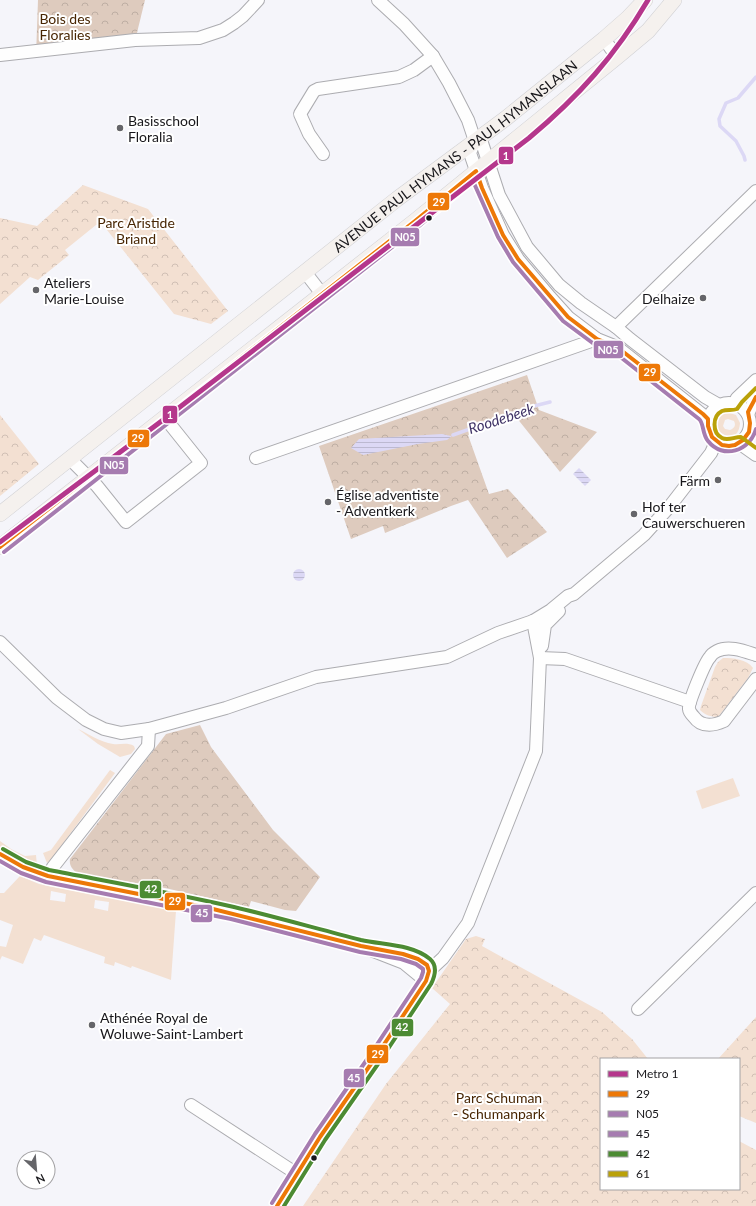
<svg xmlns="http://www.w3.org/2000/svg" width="756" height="1206" font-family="Lato,sans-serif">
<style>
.grass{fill:#f3e0d2;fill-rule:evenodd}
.forest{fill:url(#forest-crowns)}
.park{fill:url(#park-crowns)}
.water{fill:url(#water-rules)}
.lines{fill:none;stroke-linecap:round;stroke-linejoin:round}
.stream{stroke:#dcd8f5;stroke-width:3.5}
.minor-casing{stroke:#acacb0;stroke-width:14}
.major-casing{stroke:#d1d1d4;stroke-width:16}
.minor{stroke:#fefefe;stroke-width:12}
.major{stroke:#f5f1ee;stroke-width:15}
.bus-1-casing{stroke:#fff;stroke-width:7}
.bus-2-casing{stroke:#fff;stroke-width:7}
.bus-3-casing{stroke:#fff;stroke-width:7}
.bus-4-casing{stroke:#fff;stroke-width:7}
.bus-5-casing{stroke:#fff;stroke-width:7}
.bus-1{stroke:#ed7807;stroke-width:4}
.bus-2{stroke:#a67cb0;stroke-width:4}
.bus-3{stroke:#a67cb0;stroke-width:4}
.bus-4{stroke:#4c8b33;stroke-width:4}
.bus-5{stroke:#baa109;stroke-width:4}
.metro-1-casing{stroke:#fff;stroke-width:8}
.metro-1{stroke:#b5378c;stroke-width:5}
.poi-dot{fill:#656569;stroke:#fff;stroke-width:1.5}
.bus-dot{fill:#18171b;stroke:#fff;stroke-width:1.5}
.labels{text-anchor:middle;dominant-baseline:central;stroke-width:4;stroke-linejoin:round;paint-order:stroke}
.park-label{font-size:14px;fill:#482603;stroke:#fff}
.poi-label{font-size:14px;fill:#18171b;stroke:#fff;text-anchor:start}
.street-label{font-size:14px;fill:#18171b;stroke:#fff}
.water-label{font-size:15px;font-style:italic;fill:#403467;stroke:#fff}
.line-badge{stroke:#fff;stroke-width:1.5}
.badge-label{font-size:11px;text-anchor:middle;font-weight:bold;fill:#fff}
</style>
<defs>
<pattern id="forest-crowns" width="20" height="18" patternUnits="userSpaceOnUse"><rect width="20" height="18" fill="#decbbe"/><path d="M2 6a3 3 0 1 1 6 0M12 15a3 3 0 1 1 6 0" fill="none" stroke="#beaea3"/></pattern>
<pattern id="park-crowns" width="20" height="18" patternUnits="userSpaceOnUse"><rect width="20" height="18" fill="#f3e0d2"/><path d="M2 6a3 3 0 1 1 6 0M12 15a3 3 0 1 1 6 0" fill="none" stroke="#d0bfb4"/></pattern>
<pattern id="water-rules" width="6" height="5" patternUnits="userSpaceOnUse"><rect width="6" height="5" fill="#dcd8f5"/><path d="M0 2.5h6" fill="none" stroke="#bcb9d1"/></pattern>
</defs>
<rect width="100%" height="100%" fill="#f5f5fa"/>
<!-- grass -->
<g class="grass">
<path d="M727,412L736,415L740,423C738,454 697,422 727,412ZM728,419L734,421C736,425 735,428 730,430L725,429L723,426L725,420Z"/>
<path d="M78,729C89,734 100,742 113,744C120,745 127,742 134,746L135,749L131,754L120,757L98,744Z"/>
<path d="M110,770L115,773L53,857L47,863L43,853L51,850Z"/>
<path d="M733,778L740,796L702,809L696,791Z"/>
<path d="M0,841L11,849L25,856L36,855L37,866C24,864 10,855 0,847Z"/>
<path d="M20,876L39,884L176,911L171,980L132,966L131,968L115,962L114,966L104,963L105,957L44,935L41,941L34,938L23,964L2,956L0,960V946L6,947L13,925L0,920V893H4ZM51,891L66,894L65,902L50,900ZM95,900L109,902L108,911L94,908Z"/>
</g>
<!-- forest -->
<g class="forest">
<path d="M38,0H145L134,45L36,56Z"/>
<path d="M527,375L539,410L597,432L560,472L516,417L468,435L489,494L508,489L547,532L507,558L468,500L451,506L385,533L383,526L351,539L319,446Z"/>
<path d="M200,725L211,747L273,830L320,877L296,911L285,910L251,901L249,907L165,888L77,873C72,869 69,865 70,859L166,734Z"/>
</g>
<!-- park -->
<g class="park">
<path d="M83,185L148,209L228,311L211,324L174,314L103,225H96L65,250L69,255L38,280L30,277L0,304V218L37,226Z"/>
<path d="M0,415L39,464L0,496Z"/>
<path d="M723,658C733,658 747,659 753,668L748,678L722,712L718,717C711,717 705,715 700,710L701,706L715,667L718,662Z"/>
<path d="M476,936L485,939L482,946L602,1012L632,1039L648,1059H601V1189H739V1141L756,1150V1206H303L386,1084L450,1004L432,988L466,939Z"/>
<path d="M756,1017V1123L739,1116V1059H718Z"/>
</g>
<!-- water -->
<g class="water">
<path d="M442,434L451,436L453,435L447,440L418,444L363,455L351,448L359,439Z"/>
<path d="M579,468L591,480L585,486L573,474Z"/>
<circle cx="299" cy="575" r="6"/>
</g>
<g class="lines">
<!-- stream -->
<g class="stream">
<path d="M745,160L744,156L736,141L720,126L719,119L726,103L738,98L756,77"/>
<path d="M453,435L534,406L550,402"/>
</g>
<!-- minor casing -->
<g class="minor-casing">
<g id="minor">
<path d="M378,0L404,24L433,56L449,83L468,120L475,141L470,153L482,188L503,235L518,259L550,297L568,317L597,339L617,347L708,419"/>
<path d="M604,39L617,57"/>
<path d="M0,55L135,40L199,38L223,30L234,23L243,16L258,0"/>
<path d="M475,141L482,143L499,195L527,247L559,285L581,303L616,327L630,339L705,397L719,405"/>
<path d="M323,154L309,134L300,114L314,91L318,89L399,77L414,70L433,56"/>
<path d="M305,272L322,294"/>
<path d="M616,327L756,191"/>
<circle cx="729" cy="424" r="21"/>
<path d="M734,404L737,398L756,380"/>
<path d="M748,414L756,397"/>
<path d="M739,443L756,455"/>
<path d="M256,458L597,339"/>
<path d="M70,459L97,486L126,522L201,463L165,418"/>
<path d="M0,642L57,698L86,720L104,729L121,733L149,729L226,708L316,677L447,657L498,633L533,621L551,610L568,596L574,594L644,535L670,506L711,453L716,442"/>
<path d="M542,646L545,625L559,611"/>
<path d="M756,655C744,651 729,645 717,651C715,652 711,655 710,657C705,662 688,703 689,709C689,711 692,715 694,717C701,727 713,726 724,721L756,679"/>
<path d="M540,658L565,659L690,702"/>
<path d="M0,854C15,865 31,871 48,876L231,913L340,940L363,947L404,963L426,981"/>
<path d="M48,876L53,867L148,746L149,729"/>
<path d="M393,952C406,955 423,957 430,970"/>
<path d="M638,1009L756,893"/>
<path d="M191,1105L297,1174"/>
<path d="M277,1206L320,1137L373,1061L426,981L430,974V970L443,958L468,923L536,751L540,658L533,621"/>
</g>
</g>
<!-- major casing -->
<g class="major-casing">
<g id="major">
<path id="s1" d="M0,514L397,199L505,119L604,39L628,18L645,0"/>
<path d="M0,547L415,221L617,57L648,31L674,0"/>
</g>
</g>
<!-- minor -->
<use href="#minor" class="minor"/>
<!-- major -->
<use href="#major" class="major"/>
<!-- bus-1 casing -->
<g class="bus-1-casing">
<g id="bus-1">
<path d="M0,547L415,221L476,171L482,188L503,235L518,259L568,317L597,339L617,347L703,414L708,419V426L712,437L722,445L729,446L735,445L743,440L749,432L750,423L748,412L756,397"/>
<path d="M0,854L23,867L48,876L209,908L361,946L403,954L418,959L427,965L429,971L426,981L373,1061L320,1137L277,1206"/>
</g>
</g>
<!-- bus-2 casing -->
<g class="bus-2-casing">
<path id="bus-2" d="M4,552L419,226L473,181L498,237L513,262L563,321L594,344L614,352L699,419C704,423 702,434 708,441C723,460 750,451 756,429"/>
</g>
<!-- bus-3 casing -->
<g class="bus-3-casing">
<path id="bus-3" d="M0,861L21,873L46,882L231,919L360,952L401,959L416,964L423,969V972L421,978L368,1058L315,1134L272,1203"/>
</g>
<!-- bus-4 casing -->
<g class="bus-4-casing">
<path id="bus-4" d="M3,849L26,862L49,870C111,882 173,893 234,907C276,917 318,929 361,940C383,945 412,944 430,959C438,966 435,976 431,984L378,1064L325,1140L284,1206"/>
</g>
<!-- bus-5 casing -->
<g class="bus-5-casing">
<path id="bus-5" d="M756,388L742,402L737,409C732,411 727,409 722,411C712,416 712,433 722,438C728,441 734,437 741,437L756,448"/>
</g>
<!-- bus-1 -->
<use href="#bus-1" class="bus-1"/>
<!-- bus-2 -->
<use href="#bus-2" class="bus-2"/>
<!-- bus-3 -->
<use href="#bus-3" class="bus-3"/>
<!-- bus-4 -->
<use href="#bus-4" class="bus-4"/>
<!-- bus-5 -->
<use href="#bus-5" class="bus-5"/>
<!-- metro-1 casing -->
<g class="metro-1-casing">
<path id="metro-1" d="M0,542L163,420L529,138C579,96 615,56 648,0"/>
</g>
<!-- metro-1 -->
<use href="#metro-1" class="metro-1"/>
</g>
<!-- markers -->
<g class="poi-dot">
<circle cx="120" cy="128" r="4"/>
<circle cx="36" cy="290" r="4"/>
<circle cx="703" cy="298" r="4"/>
<circle cx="718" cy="480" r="4"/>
<circle cx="328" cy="502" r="4"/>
<circle cx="634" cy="514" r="4"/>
<circle cx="92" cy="1025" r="4"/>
</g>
<g class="bus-dot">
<circle cx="429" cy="218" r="3.5"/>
<circle cx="314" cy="1158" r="3.5"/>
</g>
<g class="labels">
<!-- park labels -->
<g class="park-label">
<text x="65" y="18">Bois des<tspan x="65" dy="16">Floralies</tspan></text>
<text x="136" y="222">Parc Aristide<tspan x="136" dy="16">Briand</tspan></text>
<text x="499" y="1097">Parc Schuman<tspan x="499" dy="16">- Schumanpark</tspan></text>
</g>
<!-- poi labels -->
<g class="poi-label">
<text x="128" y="120">Basisschool<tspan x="128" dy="16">Floralia</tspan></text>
<text x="44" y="282">Ateliers<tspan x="44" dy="16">Marie-Louise</tspan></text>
<text x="695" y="298" text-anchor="end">Delhaize</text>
<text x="710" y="480" text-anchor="end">Färm</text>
<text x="336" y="494">Église adventiste<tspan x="336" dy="16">- Adventkerk</tspan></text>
<text x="642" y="506">Hof ter<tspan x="642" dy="16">Cauwerschueren</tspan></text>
<text x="100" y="1017">Athénée Royal de<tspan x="100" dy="16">Woluwe-Saint-Lambert</tspan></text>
</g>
<!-- street labels -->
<g class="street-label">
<text stroke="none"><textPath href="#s1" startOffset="579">AVENUE PAUL HYMANS - PAUL HYMANSLAAN</textPath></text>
</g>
<!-- water labels -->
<g class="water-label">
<text transform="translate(501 418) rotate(-18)">Roodebeek</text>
</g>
</g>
<g class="line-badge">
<rect x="498" y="146" width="16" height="19" rx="4" fill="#b5378c"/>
<rect x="427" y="192" width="23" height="19" rx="4" fill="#ed7807"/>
<rect x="390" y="227" width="30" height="20" rx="4" fill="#a67cb0"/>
<rect x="593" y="340" width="31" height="19" rx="4" fill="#a67cb0"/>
<rect x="638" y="363" width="23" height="19" rx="4" fill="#ed7807"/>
<rect x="162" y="405" width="16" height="19" rx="4" fill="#b5378c"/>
<rect x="127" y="429" width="23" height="19" rx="4" fill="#ed7807"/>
<rect x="99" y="456" width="30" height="19" rx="4" fill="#a67cb0"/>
<rect x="139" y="880" width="23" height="19" rx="4" fill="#4c8b33"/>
<rect x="164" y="892" width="22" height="19" rx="4" fill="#ed7807"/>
<rect x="190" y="904" width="23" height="19" rx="4" fill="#a67cb0"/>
<rect x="391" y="1018" width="23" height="19" rx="4" fill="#4c8b33"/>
<rect x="366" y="1044" width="23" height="20" rx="4" fill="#ed7807"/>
<rect x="343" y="1068" width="22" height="20" rx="4" fill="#a67cb0"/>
</g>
<g class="badge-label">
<text x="506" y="160">1</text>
<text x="439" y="206">29</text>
<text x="405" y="241">N05</text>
<text x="608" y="354">N05</text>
<text x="650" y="376">29</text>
<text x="170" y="419">1</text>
<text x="138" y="442">29</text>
<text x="114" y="469">N05</text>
<text x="151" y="893">42</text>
<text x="175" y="905">29</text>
<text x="202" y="917">45</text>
<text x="402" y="1031">42</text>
<text x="378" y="1058">29</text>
<text x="354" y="1082">45</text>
</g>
<!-- legend -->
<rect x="600" y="1058" width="140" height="132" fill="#ffffff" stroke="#a3a2a4"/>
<rect x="608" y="1071" width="20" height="6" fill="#b5378c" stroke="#a3a2a4"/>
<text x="636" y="1078" font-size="12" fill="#18171b">Metro 1</text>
<rect x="608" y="1091" width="20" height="6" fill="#ed7807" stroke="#a3a2a4"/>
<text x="636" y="1098" font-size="12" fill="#18171b">29</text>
<rect x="608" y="1111" width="20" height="6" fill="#a67cb0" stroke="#a3a2a4"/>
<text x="636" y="1118" font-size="12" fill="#18171b">N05</text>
<rect x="608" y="1131" width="20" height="6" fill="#a67cb0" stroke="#a3a2a4"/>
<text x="636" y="1138" font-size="12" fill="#18171b">45</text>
<rect x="608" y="1151" width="20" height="6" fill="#4c8b33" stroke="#a3a2a4"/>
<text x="636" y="1158" font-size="12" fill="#18171b">42</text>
<rect x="608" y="1171" width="20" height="6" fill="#baa109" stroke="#a3a2a4"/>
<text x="636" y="1178" font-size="12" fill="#18171b">61</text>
<!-- north arrow -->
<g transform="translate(36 1170) rotate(154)"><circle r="19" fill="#ffffff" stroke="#a3a2a4"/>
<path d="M0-3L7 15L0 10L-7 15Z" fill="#656569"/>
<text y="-6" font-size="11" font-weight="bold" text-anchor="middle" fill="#18171b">N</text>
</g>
</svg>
